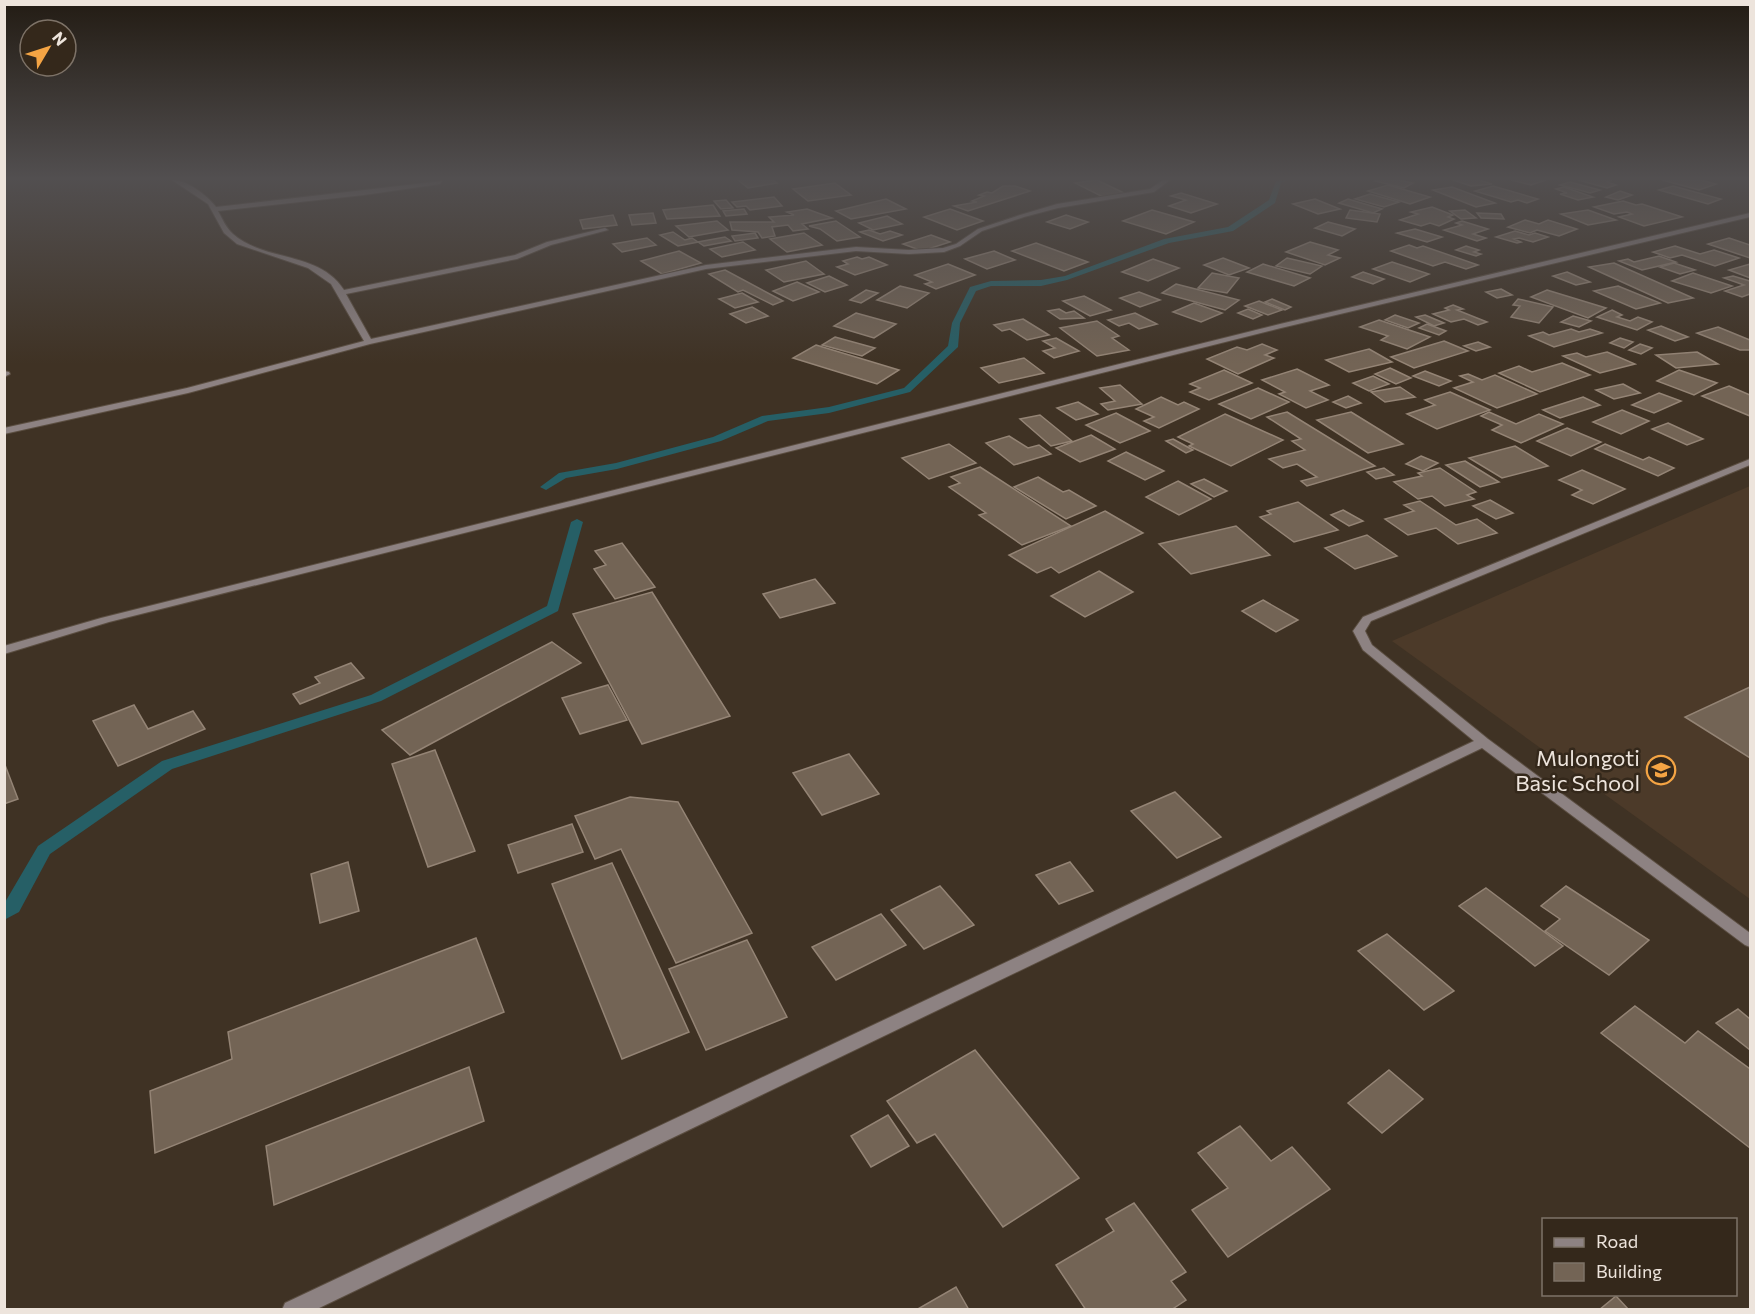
<svg xmlns="http://www.w3.org/2000/svg" width="1755" height="1314" font-family="Commissioner,sans-serif">
<style>
.built{fill:#4c3a29}
.lines{fill:none;stroke-linecap:round;stroke-linejoin:round}
.stream{fill:#265f66;fill-rule:evenodd}
.building{fill:#736455;stroke:#948475;stroke-width:1.5}
.street-casing{stroke:#5b4e41;stroke-width:2}
.street{fill:#8d8282;fill-rule:evenodd}
.labels{text-anchor:middle;dominant-baseline:central;stroke-width:5;stroke-linejoin:round;paint-order:stroke}
.poi-label{font-size:22px;fill:#ede4dc;stroke:#34281b;text-anchor:end}
</style>
<rect width="100%" height="100%" fill="#3f3224"/>
<!-- built -->
<path class="built" d="M1750,486V899L1392,641Z"/>
<g class="lines">
<!-- stream -->
<g class="stream">
<path d="M1287,180L1281,183L1275,203L1233,231L1169,243L1067,280L1041,286H991L976,291L960,323L958,347L910,392L829,413L768,421L721,441L617,469L566,478L546,490L540,487L559,473L616,463L713,437L762,416L829,407L904,388L948,346L952,323L970,287L991,281L1041,280L1065,276L1164,239L1228,227L1269,200L1276,181Z"/>
<path d="M577,519L583,522L558,611L381,701L172,769L50,854L19,912L4,920V904L38,846L162,761L371,695L547,606L571,522Z"/>
</g>
</g>
<!-- building -->
<g class="building">
<path d="M738,180H773L777,183L748,188Z"/>
<path d="M1097,180L1124,193L1103,197L1075,183Z"/>
<path d="M1377,180H1399L1413,183L1404,188L1375,181Z"/>
<path d="M1453,180H1479L1492,184L1471,186Z"/>
<path d="M1511,180H1546L1531,185Z"/>
<path d="M1578,180H1612L1607,182L1616,185L1607,188Z"/>
<path d="M1662,180H1701L1716,184L1699,190Z"/>
<path d="M1570,182L1600,190L1590,193L1560,185Z"/>
<path d="M835,183L851,195L808,201L793,189Z"/>
<path d="M1388,185L1430,197L1410,204L1368,191Z"/>
<path d="M1003,186H1015L1030,191L968,211L954,206L977,202L972,201L984,196L979,195L987,192L992,193Z"/>
<path d="M1493,186L1538,199L1527,203L1518,200L1511,202L1475,191Z"/>
<path d="M1673,186L1721,199L1708,204L1659,190Z"/>
<path d="M1452,187L1495,203L1476,207L1433,190Z"/>
<path d="M1564,187L1593,197L1578,200L1560,194L1567,193L1556,189Z"/>
<path d="M1620,191L1632,195L1618,200L1606,197Z"/>
<path d="M1181,193L1217,204L1191,213L1169,206L1186,200L1171,196Z"/>
<path d="M1370,194L1399,202L1384,207L1355,199Z"/>
<path d="M774,197L782,206L750,210L746,206L737,207L732,202Z"/>
<path d="M886,199L906,209L851,219L836,211Z"/>
<path d="M1315,199L1340,209L1318,214L1293,204Z"/>
<path d="M1348,199L1382,209L1373,213L1339,203Z"/>
<path d="M726,200L733,208L721,209L714,201Z"/>
<path d="M1623,201L1636,205L1642,204L1682,217L1644,226L1619,217L1632,214L1627,212L1614,214L1594,207Z"/>
<path d="M713,205L720,216L667,219L663,210Z"/>
<path d="M1432,207L1453,215L1448,217L1454,219L1439,226L1430,223L1421,226L1400,220L1418,214L1411,212Z"/>
<path d="M744,209L747,214L726,216L723,211Z"/>
<path d="M807,209L832,218L802,224L808,229L793,231L788,225L772,227L775,236L762,238L758,232L732,230L730,222H774L769,217L794,215L787,212Z"/>
<path d="M950,209L983,221L957,230L924,217Z"/>
<path d="M1152,210L1194,222L1166,234L1123,221Z"/>
<path d="M1350,210L1380,214L1377,222L1346,218Z"/>
<path d="M1465,210L1476,218L1461,219L1450,211Z"/>
<path d="M1588,210L1616,220L1588,225L1561,214Z"/>
<path d="M653,213L656,223L632,225L629,215Z"/>
<path d="M1477,213L1501,214L1504,219L1481,218Z"/>
<path d="M613,215L617,225L583,229L580,220Z"/>
<path d="M1066,215L1088,222L1070,229L1047,222Z"/>
<path d="M887,216L902,224L873,230L859,223Z"/>
<path d="M1525,220L1539,224L1548,220L1577,229L1559,236L1537,230L1530,233L1508,227Z"/>
<path d="M717,221L728,230L689,237L676,226Z"/>
<path d="M836,221L860,237L837,241L820,229L809,226Z"/>
<path d="M1462,221L1488,229L1473,234L1486,238L1477,241L1444,230L1462,225L1456,223Z"/>
<path d="M1328,222L1355,229L1342,236L1315,228Z"/>
<path d="M1415,229L1442,237L1427,242L1397,233Z"/>
<path d="M869,230L880,234L890,231L902,235L883,241L860,232Z"/>
<path d="M1515,231L1529,235L1535,233L1548,237L1533,242L1519,238L1514,239L1521,242L1517,243L1496,237Z"/>
<path d="M673,232L685,240L692,238L698,242L678,246L660,235Z"/>
<path d="M755,233L758,238L735,241L732,236Z"/>
<path d="M804,233L822,245L787,252L770,239Z"/>
<path d="M931,235L950,242L922,251L903,244Z"/>
<path d="M725,237L731,241L704,246L698,242Z"/>
<path d="M647,238L656,245L622,252L613,244Z"/>
<path d="M1729,238L1750,245V258L1708,244Z"/>
<path d="M743,242L755,250L722,257L710,249Z"/>
<path d="M1310,242L1338,250L1328,255L1340,258L1325,265L1286,252Z"/>
<path d="M1036,243L1088,262L1064,271L1012,251Z"/>
<path d="M1409,245L1417,248L1423,246L1478,265L1466,269L1445,262L1433,266L1391,251Z"/>
<path d="M1466,246L1479,250L1474,252L1481,254L1476,256L1456,250Z"/>
<path d="M1675,246L1700,254L1714,250L1739,258L1715,266L1682,255L1670,258L1653,252Z"/>
<path d="M679,251L701,263L662,274L641,261Z"/>
<path d="M994,251L1015,260L987,269L965,259Z"/>
<path d="M1659,256L1676,262L1642,270L1619,261L1628,259L1634,262Z"/>
<path d="M857,257L862,259L869,257L887,265L855,275L837,267L848,264L843,261Z"/>
<path d="M1223,258L1249,268L1229,275L1204,265Z"/>
<path d="M1287,258L1322,266L1310,274L1276,266Z"/>
<path d="M1153,259L1179,268L1148,281L1122,272Z"/>
<path d="M806,261L824,274L784,282L766,270Z"/>
<path d="M1392,262L1429,274L1410,282L1373,269Z"/>
<path d="M1614,263L1693,298L1668,303L1589,267Z"/>
<path d="M1674,263L1695,270L1680,274L1660,267Z"/>
<path d="M948,264L975,275L936,289L925,284L932,282L915,275Z"/>
<path d="M1263,264L1310,278L1294,286L1247,272Z"/>
<path d="M1750,264V278L1729,270Z"/>
<path d="M725,270L783,301L773,305L743,290L738,292L709,274Z"/>
<path d="M1363,272L1384,279L1373,284L1352,277Z"/>
<path d="M1567,272L1590,282L1576,285L1553,276Z"/>
<path d="M1212,273L1239,278L1227,293L1198,288Z"/>
<path d="M1693,273L1732,286L1711,293L1672,281Z"/>
<path d="M829,276L847,285L825,292L807,283Z"/>
<path d="M1733,276L1750,281V294L1742,297L1725,291L1744,285L1724,278Z"/>
<path d="M797,282L819,292L793,301L773,291Z"/>
<path d="M1176,284L1239,300L1225,310L1162,293Z"/>
<path d="M900,286L929,293L907,308L877,300Z"/>
<path d="M1618,286L1660,303L1636,309L1594,291Z"/>
<path d="M1501,289L1512,295L1497,298L1486,292Z"/>
<path d="M866,290L878,293L861,303L850,300Z"/>
<path d="M1547,290L1606,308L1588,318L1531,297Z"/>
<path d="M1139,292L1160,300L1140,307L1120,298Z"/>
<path d="M742,293L758,302L735,308L719,299Z"/>
<path d="M1084,296L1111,310L1090,316L1063,301Z"/>
<path d="M1272,299L1291,307L1285,310L1265,302Z"/>
<path d="M1518,299L1523,300L1553,307L1539,323L1511,317L1520,306L1513,305Z"/>
<path d="M1259,301L1282,310L1268,315L1245,306Z"/>
<path d="M1194,303L1222,313L1201,322L1173,312Z"/>
<path d="M1453,305L1463,309L1457,310L1487,322L1478,325L1464,319L1451,322L1433,314L1449,310L1445,308Z"/>
<path d="M752,307L768,316L746,323L730,314Z"/>
<path d="M1059,309L1066,313L1074,311L1084,318L1060,319L1048,311Z"/>
<path d="M1248,309L1262,315L1253,319L1238,313Z"/>
<path d="M1612,310L1622,315L1617,317L1630,321L1638,317L1652,322L1637,330L1597,317Z"/>
<path d="M856,313L896,324L874,338L834,326Z"/>
<path d="M1135,313L1157,324L1139,329L1129,323L1119,326L1108,320Z"/>
<path d="M1395,315L1419,323L1408,328L1385,320Z"/>
<path d="M1425,315L1444,323L1434,326L1416,317Z"/>
<path d="M1573,316L1591,321L1579,327L1561,322Z"/>
<path d="M1023,319L1049,335L1027,340L1010,329L1002,331L994,325Z"/>
<path d="M1379,320L1430,337L1407,349L1381,340L1388,336L1360,327Z"/>
<path d="M1097,321L1119,336L1112,338L1129,350L1097,356L1060,328Z"/>
<path d="M1427,324L1446,331L1439,335L1419,328Z"/>
<path d="M1661,326L1688,337L1675,341L1648,330Z"/>
<path d="M1718,327L1750,340V350H1740L1697,333Z"/>
<path d="M1571,329L1579,332L1590,329L1602,333L1554,347L1529,336L1543,332L1549,335Z"/>
<path d="M835,337L875,348L862,356L822,345Z"/>
<path d="M1056,338L1079,351L1054,358L1043,351L1055,348L1043,341Z"/>
<path d="M1620,338L1633,342L1624,348L1610,343Z"/>
<path d="M1444,341L1468,351L1414,368L1391,357Z"/>
<path d="M1478,342L1490,347L1476,351L1464,346Z"/>
<path d="M1262,344L1277,350L1265,355L1274,358L1238,374L1207,359L1237,347L1247,350Z"/>
<path d="M1640,344L1652,348L1641,354L1629,350Z"/>
<path d="M816,345L899,370L877,384L793,358Z"/>
<path d="M1369,349L1392,362L1349,372L1326,360Z"/>
<path d="M1607,352L1635,364L1600,373L1563,356L1577,353L1586,357Z"/>
<path d="M1697,352L1718,364L1676,368L1656,355Z"/>
<path d="M1024,358L1044,373L999,383L981,368Z"/>
<path d="M1562,363L1590,375L1540,392L1499,373L1519,366L1532,372Z"/>
<path d="M1390,368L1411,378L1396,384L1375,374Z"/>
<path d="M1297,369L1329,385L1310,391L1328,400L1306,408L1279,394L1285,392L1262,380Z"/>
<path d="M1224,370L1252,383L1209,400L1190,392L1200,388L1190,384Z"/>
<path d="M1679,370L1717,383L1694,395L1657,381Z"/>
<path d="M1425,371L1451,381L1439,386L1413,376Z"/>
<path d="M1468,374L1482,380L1495,375L1537,394L1497,408L1454,388L1473,382L1460,376Z"/>
<path d="M1373,376L1389,384L1369,391L1353,383Z"/>
<path d="M1623,384L1640,393L1614,399L1596,390Z"/>
<path d="M1120,385L1142,404L1108,410L1101,404L1115,401L1100,388Z"/>
<path d="M1729,386L1750,395V416L1702,396Z"/>
<path d="M1400,387L1415,397L1385,402L1371,392Z"/>
<path d="M1258,388L1289,402L1251,419L1219,404Z"/>
<path d="M1450,392L1490,410L1437,429L1407,414L1435,405L1425,400Z"/>
<path d="M1659,393L1681,401L1654,413L1632,405Z"/>
<path d="M1348,396L1361,403L1346,408L1333,402Z"/>
<path d="M1161,397L1178,405L1184,402L1199,409L1159,428L1144,421L1154,417L1136,409Z"/>
<path d="M1583,397L1600,405L1560,418L1543,410Z"/>
<path d="M1078,402L1098,414L1076,420L1057,408Z"/>
<path d="M1622,410L1649,421L1621,434L1593,422Z"/>
<path d="M1287,412L1375,466L1307,486L1301,481L1317,477L1297,464L1283,468L1269,459L1305,450L1292,441L1301,439L1267,417Z"/>
<path d="M1351,412L1403,444L1368,453L1317,420Z"/>
<path d="M1489,412L1516,424L1539,414L1563,424L1521,443L1492,430L1502,425L1481,416Z"/>
<path d="M1116,413L1150,431L1120,443L1086,425Z"/>
<path d="M1225,414L1283,440L1231,466L1189,446L1193,444L1178,437Z"/>
<path d="M1040,415L1072,441L1051,446L1020,419Z"/>
<path d="M1668,423L1703,439L1687,445L1652,429Z"/>
<path d="M1567,428L1601,442L1571,456L1537,441Z"/>
<path d="M1091,435L1115,449L1080,462L1056,448Z"/>
<path d="M1009,436L1028,448L1039,445L1051,454L1014,465L986,443Z"/>
<path d="M1173,439L1193,450L1186,453L1166,441Z"/>
<path d="M949,444L976,463L929,479L902,458Z"/>
<path d="M1605,444L1643,460L1649,457L1674,468L1658,476L1595,449Z"/>
<path d="M1515,446L1548,466L1502,478L1469,458Z"/>
<path d="M1126,452L1164,471L1145,480L1108,461Z"/>
<path d="M1421,456L1438,463L1423,471L1406,464Z"/>
<path d="M1465,461L1499,482L1480,487L1446,465Z"/>
<path d="M980,467L1071,526L1022,545L979,515L986,513L949,487L960,483L951,477Z"/>
<path d="M1384,468L1394,475L1376,479L1367,472Z"/>
<path d="M1440,468L1476,492L1467,495L1474,499L1445,506L1432,496L1418,499L1394,482L1422,476L1418,473Z"/>
<path d="M1582,470L1625,489L1593,504L1572,495L1582,490L1559,480Z"/>
<path d="M1038,477L1063,492L1069,490L1096,506L1066,519L1014,487Z"/>
<path d="M1204,479L1227,491L1214,497L1191,484Z"/>
<path d="M1178,481L1211,499L1179,515L1146,497Z"/>
<path d="M1490,500L1513,513L1496,519L1473,506Z"/>
<path d="M1420,501L1456,525L1477,519L1497,533L1458,544L1436,528L1408,535L1385,519L1414,511L1404,505Z"/>
<path d="M1298,502L1338,530L1294,542L1260,517L1271,514L1267,511Z"/>
<path d="M1343,510L1363,521L1349,526L1331,515Z"/>
<path d="M1105,511L1143,533L1059,573L1051,567L1037,573L1009,555Z"/>
<path d="M1236,526L1270,555L1191,574L1159,544Z"/>
<path d="M1367,535L1397,556L1355,569L1325,548Z"/>
<path d="M622,543L655,587L615,599L594,569L606,565L595,551Z"/>
<path d="M1099,571L1133,592L1085,617L1051,596Z"/>
<path d="M815,579L835,603L780,618L763,594Z"/>
<path d="M652,592L730,716L642,744L573,614Z"/>
<path d="M1263,600L1298,620L1276,632L1242,611Z"/>
<path d="M552,642L581,663L410,755L382,730Z"/>
<path d="M351,663L364,678L300,704L293,694L320,683L315,677Z"/>
<path d="M608,685L627,720L580,734L562,698Z"/>
<path d="M1750,687V758L1685,717Z"/>
<path d="M134,705L148,729L193,711L205,729L118,766L93,721Z"/>
<path d="M435,750L475,851L428,867L392,764Z"/>
<path d="M849,754L879,794L822,815L793,773Z"/>
<path d="M5,765L18,799L4,804V766Z"/>
<path d="M1175,792L1221,837L1177,858L1131,811Z"/>
<path d="M630,797L678,802L752,933L676,963L621,849L595,859L575,816Z"/>
<path d="M572,824L583,852L518,873L508,845Z"/>
<path d="M348,862L359,911L320,923L311,874Z"/>
<path d="M1070,862L1093,891L1059,904L1036,875Z"/>
<path d="M612,863L689,1032L622,1059L552,884Z"/>
<path d="M940,886L974,925L924,949L891,910Z"/>
<path d="M1566,886L1649,940L1609,975L1545,931L1560,919L1541,906Z"/>
<path d="M1486,888L1563,946L1535,966L1459,906Z"/>
<path d="M881,914L906,945L836,980L812,947Z"/>
<path d="M1387,934L1454,991L1424,1010L1358,951Z"/>
<path d="M476,938L504,1012L155,1153L150,1091L232,1059L228,1032Z"/>
<path d="M747,940L787,1017L706,1050L669,969Z"/>
<path d="M1635,1006L1685,1043L1698,1031L1750,1069V1148L1601,1033Z"/>
<path d="M1738,1009L1750,1019V1050L1716,1023Z"/>
<path d="M975,1050L1079,1178L1003,1227L935,1134L917,1143L887,1101Z"/>
<path d="M469,1067L484,1121L274,1205L266,1146Z"/>
<path d="M1389,1070L1423,1099L1382,1133L1348,1103Z"/>
<path d="M888,1115L909,1146L871,1167L851,1136Z"/>
<path d="M1240,1126L1271,1161L1292,1147L1330,1189L1228,1257L1192,1210L1228,1188L1198,1153Z"/>
<path d="M1134,1203L1186,1272L1171,1281L1186,1300L1171,1310H1086L1056,1265L1114,1231L1106,1219Z"/>
<path d="M956,1287L969,1310H916Z"/>
<path d="M1616,1296L1629,1310H1599Z"/>
</g>
<g class="lines">
<!-- street casing -->
<g class="street-casing">
<g id="street">
<path d="M172,180C187,180 207,195 216,207L442,181L440,184L364,195L218,211C222,218 226,228 233,234C265,262 319,251 344,290L515,255L547,242L605,228L608,230L551,245L517,259L346,294L371,339L706,265L856,247L909,250L943,248L956,244L978,229L1020,215L1057,204L1150,189L1163,180H1170L1154,192L1058,208L1024,217L982,231L960,246L944,252L909,254L856,251L706,269L370,344L188,393L4,434V428L187,388L364,341L331,284L308,268L237,244L224,233L208,204Z"/>
<path d="M1750,213V217L1281,328L109,622L4,654V646L101,618L1280,324Z"/>
<path d="M4,371L9,372L10,374L4,377Z"/>
<path d="M1750,459V465L1371,621L1365,631L1372,645L1488,739L1750,933V947L1745,945L1482,748L315,1310H282L285,1303L1474,741L1363,650L1353,631L1363,617Z"/>
</g>
</g>
<!-- street -->
<use href="#street" class="street"/>
</g>
<!-- sky -->
<linearGradient id="sky" x2="0" y2="1"><stop stop-color="#231c14"/><stop offset="0.49" stop-color="#524f50"/><stop offset="1" stop-color="#524f50" stop-opacity="0"/></linearGradient>
<rect width="1755" height="364" fill="url(#sky)"/>
<!-- icons -->
<defs>
<g id="school-ring" transform="scale(1.5)"><circle r="9.5" fill="#34281b" stroke="#f4a444" stroke-width="1.5"/><path d="M0-5L7-2L0 1L-7-2ZM-4 1L0 2.5L4 1V4Q0 6-4 4Z" fill="#f4a444"/></g>
</defs>
<g fill-rule="evenodd">
<use href="#school-ring" x="1661" y="770"/>
</g>
<g class="labels">
<!-- poi labels -->
<g class="poi-label">
<text x="1640" y="757">Mulongoti<tspan x="1640" dy="25">Basic School</tspan></text>
</g>
</g>
<!-- border -->
<rect width="1755" height="1314" fill="none" stroke="#ede4dc" stroke-width="12"/>
<!-- legend -->
<rect x="1542" y="1218" width="195" height="78" fill="#34281b" stroke="#7e7368" stroke-width="1.5"/>
<rect x="1554" y="1238" width="30" height="9" fill="#8d8282" stroke="#7e7368" stroke-width="1.5"/>
<text x="1596" y="1248" font-size="18" fill="#ede4dc">Road</text>
<rect x="1554" y="1263" width="30" height="18" fill="#736455" stroke="#7e7368" stroke-width="1.5"/>
<text x="1596" y="1278" font-size="18" fill="#ede4dc">Building</text>
<!-- north arrow -->
<g transform="translate(48 48) rotate(51)"><circle r="28" fill="#34281b" stroke="#7e7368" stroke-width="1.5"/>
<path d="M0-4.5L10 22L0 15L-10 22Z" fill="#f4a444"/>
<text y="-9" font-size="16" font-weight="bold" text-anchor="middle" fill="#ede4dc">N</text>
</g>
</svg>
